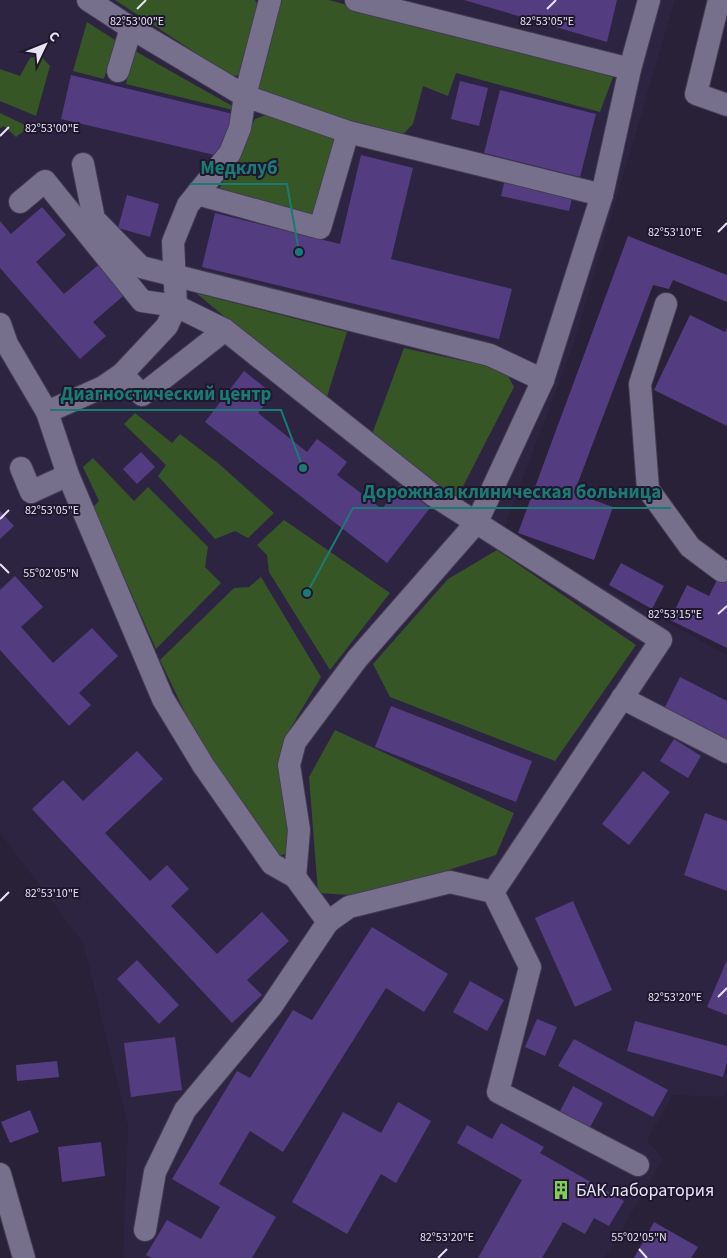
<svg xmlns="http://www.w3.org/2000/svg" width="727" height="1258" font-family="'Source Sans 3',sans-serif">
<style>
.built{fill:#2d2442}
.green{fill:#375625}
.building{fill:#543c81}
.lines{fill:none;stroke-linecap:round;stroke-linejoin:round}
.minor-casing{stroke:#443d52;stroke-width:24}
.minor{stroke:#77708c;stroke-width:22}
.ticks{fill:none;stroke:#e7e3f3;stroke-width:2}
.labels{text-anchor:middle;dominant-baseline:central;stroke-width:4;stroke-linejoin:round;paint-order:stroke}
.poi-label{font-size:18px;fill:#e7e3f3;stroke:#1e172e;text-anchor:start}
.ticks-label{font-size:12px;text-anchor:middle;fill:#e7e3f3;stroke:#1e172e;stroke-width:4;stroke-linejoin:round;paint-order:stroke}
.leader{fill:none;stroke:#1a7b75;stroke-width:2}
.callout-dot{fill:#1a7b75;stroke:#1e172e;stroke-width:2}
.callout-label{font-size:19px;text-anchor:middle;font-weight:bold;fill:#1a7b75;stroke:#1e172e;stroke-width:4;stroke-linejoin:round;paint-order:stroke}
</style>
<rect width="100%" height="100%" fill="#282138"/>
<!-- built -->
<path class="built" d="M0,0H675L574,343L503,531L727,655V1092L723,1097L673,1095L647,1140L663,1159L605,1258H123L128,1126L83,943L0,833Z"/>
<!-- green -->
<g class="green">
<path d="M115,0H255L261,10L243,75L231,76Z"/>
<path d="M277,0H329L613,77L600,112L456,73L448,96L423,86L413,124L403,134L262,97L255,84Z"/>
<path d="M87,22L115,40L104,79L73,71Z"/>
<path d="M135,51L234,107L233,110L126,84Z"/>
<path d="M41,56L50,66L36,116L0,101V69L20,76L30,58Z"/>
<path d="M0,113L29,127L16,137L4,126L0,128Z"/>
<path d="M271,113L334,139L314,213L306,220L217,193L255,119Z"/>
<path d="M196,293L347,332L326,400Z"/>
<path d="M404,348L505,370L514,387L455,502L371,437Z"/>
<path d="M135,413L172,443L180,434L218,463L274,513L248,538L235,531L215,539L158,476L166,465L124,424Z"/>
<path d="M93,458L134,501L148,487L208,547L205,567L221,583L156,649L93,507L99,501L83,467Z"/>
<path d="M284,520L390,593L330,670L269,572L267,555L257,545Z"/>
<path d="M497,550L636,645L555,761L390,697L373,664L448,579Z"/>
<path d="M261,577L321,677L284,739L281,758L289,853L279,856L198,740L160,660L234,588L249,587Z"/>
<path d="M335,730L514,813L496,855L366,896L318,893L309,777Z"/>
</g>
<!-- building -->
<g class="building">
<path d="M464,0H617L607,42Z"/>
<path d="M71,75L233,114L223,157L61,119Z"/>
<path d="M460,81L488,88L479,126L451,119Z"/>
<path d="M500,90L596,114L580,177L484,153Z"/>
<path d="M361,155L413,168L391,259L512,289L499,339L202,267L215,213L340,244Z"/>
<path d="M505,179L573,194L569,211L501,196Z"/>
<path d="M127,195L159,204L150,237L118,228Z"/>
<path d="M42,207L66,235L36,262L64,294L103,261L129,291L93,322L106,336L80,359L0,268V221L11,234Z"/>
<path d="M628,236L727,275V302L673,280L669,289L653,285L574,493L613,507L594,560L518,533Z"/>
<path d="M690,315L725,332L727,328V426L654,390Z"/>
<path d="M244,371L273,394L258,413L307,452L317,439L332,450L347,462L337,475L382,509L400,485L430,508L387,563L205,422Z"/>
<path d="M141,452L155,467L137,484L123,469Z"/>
<path d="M0,511L14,526L0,539Z"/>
<path d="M727,560V648L670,620L687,585L709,596Z"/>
<path d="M621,563L664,586L652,609L609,585Z"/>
<path d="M15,576L43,607L21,627L53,663L92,628L118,656L79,693L91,705L69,726L0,650V590Z"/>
<path d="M680,677L727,701V741L664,709Z"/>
<path d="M391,706L532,761L516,802L375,747Z"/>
<path d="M674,739L701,756L688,778L660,761Z"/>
<path d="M137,751L163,779L105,833L150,881L167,865L189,889L171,906L217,954L262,912L289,941L247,980L262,995L232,1023L32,809L63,780L83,801Z"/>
<path d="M643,771L670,792L629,845L602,824Z"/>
<path d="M705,813L727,821V891L684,875Z"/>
<path d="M573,901L612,990L575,1007L535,918Z"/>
<path d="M372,927L448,974L424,1012L386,988L283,1152L250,1131L219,1184L276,1217L252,1258H152L146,1255L167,1220L201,1239L220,1207L172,1179L237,1071L250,1078L293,1010L312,1020Z"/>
<path d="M137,960L179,1005L159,1024L117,979Z"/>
<path d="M727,960V1015L707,1007Z"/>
<path d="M470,981L504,1000L487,1031L453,1012Z"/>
<path d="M537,1019L557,1027L545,1056L525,1047Z"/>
<path d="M635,1021L727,1046V1062L723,1077L627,1051Z"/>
<path d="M175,1037L182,1090L131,1097L124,1043Z"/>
<path d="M574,1039L668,1090L653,1117L558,1066Z"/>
<path d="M57,1061L59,1077L17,1081L16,1065Z"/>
<path d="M573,1086L603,1103L588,1131L558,1115Z"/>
<path d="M398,1102L431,1121L396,1183L381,1174L347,1234L292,1202L343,1112L381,1133Z"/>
<path d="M30,1110L39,1132L10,1143L1,1122Z"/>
<path d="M501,1123L544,1147L540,1153L624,1201L609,1226L594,1218L585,1234L563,1222L542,1258H478L522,1180L457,1143L467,1125L492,1139Z"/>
<path d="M101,1142L105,1176L62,1182L58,1147Z"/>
<path d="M654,1222L698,1247L691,1258H634Z"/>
</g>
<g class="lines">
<!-- minor casing -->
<g class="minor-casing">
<g id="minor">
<path d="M88,0L131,28L245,96L348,132L602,195L543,380L477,522L357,659L295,742L289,765L299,830L295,877"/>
<path d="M356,0L630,69"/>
<path d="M719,0L696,94L727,105"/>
<path d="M118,71L131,28"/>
<path d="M83,164L94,219L141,267L490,355L543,380"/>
<path d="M197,194L320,228L348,132"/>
<path d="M602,195L630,69L649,0"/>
<path d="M20,202L45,181L142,301L176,306L225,330L433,495L661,640L493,892"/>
<path d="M666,304L640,384L648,489L690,547L722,571"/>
<path d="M0,324L7,344L47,412L68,475L163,699L203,765L272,864L295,877L328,922L271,1007L185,1110L155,1172L145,1230"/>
<path d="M122,374L142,395L225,330"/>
<path d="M47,412L103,387L122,374L167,326L176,306L173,242L188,205L230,153L240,128L245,96L270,0"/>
<path d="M21,468L31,492L68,475"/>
<path d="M622,698L727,752"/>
<path d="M328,922L349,907L450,882L493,892L530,967L498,1092L638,1165"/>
<path d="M0,1174L24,1258"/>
</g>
</g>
<!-- minor -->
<use href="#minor" class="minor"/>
</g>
<!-- ticks -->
<path class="ticks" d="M137,9L146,0M547,9L556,0M0,136L9,127M718,232L727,223M0,519L9,510M0,564L9,573M718,614L727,606M0,901L9,892M718,997L727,988M639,1249L647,1258M438,1258L447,1249"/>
<!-- icons -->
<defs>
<g id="building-bare" transform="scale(1.5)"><path d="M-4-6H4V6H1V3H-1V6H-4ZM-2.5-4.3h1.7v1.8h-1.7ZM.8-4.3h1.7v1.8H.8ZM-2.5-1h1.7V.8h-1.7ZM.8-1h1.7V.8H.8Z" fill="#81d050" stroke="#1e172e" stroke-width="2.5" paint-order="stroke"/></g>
</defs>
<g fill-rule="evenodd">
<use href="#building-bare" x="561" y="1190"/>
</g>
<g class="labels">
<!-- poi labels -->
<g class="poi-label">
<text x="576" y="1190">БАК лаборатория</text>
</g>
</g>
<g class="ticks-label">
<text x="137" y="25">82°53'00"E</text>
<text x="547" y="25">82°53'05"E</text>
<text x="52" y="132">82°53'00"E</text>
<text x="675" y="236">82°53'10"E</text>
<text x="52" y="514">82°53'05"E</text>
<text x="51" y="577">55°02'05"N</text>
<text x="675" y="618">82°53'15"E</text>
<text x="52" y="897">82°53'10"E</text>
<text x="675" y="1001">82°53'20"E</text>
<text x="639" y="1241">55°02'05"N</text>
<text x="447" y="1241">82°53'20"E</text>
</g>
<!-- callouts -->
<path class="leader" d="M299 252L287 184H190M303 468L281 410H50M307 593L353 508H671"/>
<g class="callout-dot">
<circle cx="299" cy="252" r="5"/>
<circle cx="303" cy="468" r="5"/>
<circle cx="307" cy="593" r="5"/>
</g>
<g class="callout-label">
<text x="239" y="174">Медклуб</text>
<text x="166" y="400">Диагностический центр</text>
<text x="512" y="498">Дорожная клиническая больница</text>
</g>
<!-- north arrow -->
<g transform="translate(45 45) rotate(47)" stroke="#1e172e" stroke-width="4" paint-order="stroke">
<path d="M0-4L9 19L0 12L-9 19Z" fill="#e7e3f3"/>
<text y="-8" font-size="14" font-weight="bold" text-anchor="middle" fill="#e7e3f3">С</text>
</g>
</svg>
